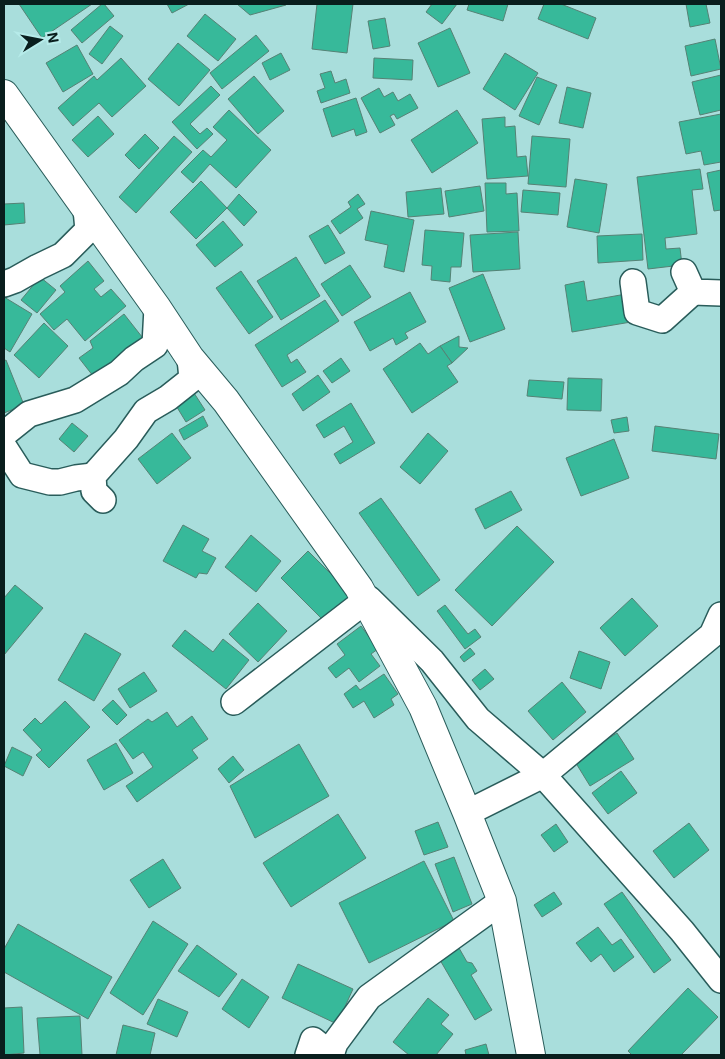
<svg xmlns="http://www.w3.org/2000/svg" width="725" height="1059" font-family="Inter,sans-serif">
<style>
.building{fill:#37b99a;stroke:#558275}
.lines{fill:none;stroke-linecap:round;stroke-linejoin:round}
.street-casing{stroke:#295c5a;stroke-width:28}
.secondary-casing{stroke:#295c5a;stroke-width:30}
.street{stroke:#fff;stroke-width:25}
.secondary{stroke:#fff;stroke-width:28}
</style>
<rect width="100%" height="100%" fill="#a9dedc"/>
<!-- building -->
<g class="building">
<path d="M19,4H92L42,38Z"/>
<path d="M102,4H104L114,16L82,43L71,30Z"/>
<path d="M167,4H189L172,13Z"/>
<path d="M237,4H287L286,5L250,15Z"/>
<path d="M317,4H353L347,53L312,49Z"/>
<path d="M432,4H457L442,24L426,12Z"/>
<path d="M469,4H508L503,21L467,10Z"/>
<path d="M544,4H561L596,18L588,39L538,19Z"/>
<path d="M686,4H706L710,23L690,27Z"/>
<path d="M205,14L236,39L218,61L187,36Z"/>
<path d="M385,18L390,46L373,49L368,21Z"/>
<path d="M110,26L123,36L102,64L89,54Z"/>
<path d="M450,28L470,73L438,87L418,43Z"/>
<path d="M256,35L269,51L222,89L210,73Z"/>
<path d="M715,39L721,69L691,76L685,46Z"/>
<path d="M178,43L210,70L179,106L148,79Z"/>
<path d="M77,45L93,74L63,92L46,63Z"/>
<path d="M281,53L290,70L270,80L262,63Z"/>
<path d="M505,53L538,73L515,110L483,89Z"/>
<path d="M121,58L146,86L112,117L99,103L73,126L58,108L94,76L97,80Z"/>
<path d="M374,58L413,60L412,80L373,78Z"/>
<path d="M331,71L335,83L346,79L350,93L321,103L317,91L325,88L320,74Z"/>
<path d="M721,75V110L700,115L692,82Z"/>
<path d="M254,76L284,111L258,134L228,99Z"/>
<path d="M537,77L557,85L539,125L519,116Z"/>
<path d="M211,86L220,95L190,124L200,134L207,128L213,134L197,149L172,122Z"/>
<path d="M567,87L591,93L583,128L559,123Z"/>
<path d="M379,88L384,97L393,92L398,101L410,94L418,108L397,119L394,114L390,116L395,125L380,133L361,98Z"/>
<path d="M356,98L367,132L356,136L354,129L332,137L323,109Z"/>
<path d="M229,110L271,150L236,188L210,164L193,183L181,172L203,150L211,157L227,140L213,127Z"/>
<path d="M457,110L478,143L432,173L411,140Z"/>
<path d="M721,114V162L704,165L701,151L686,154L679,122Z"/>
<path d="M98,116L114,134L88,157L72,140Z"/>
<path d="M505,117V127L515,126L517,157L526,156L528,176L487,179L482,119Z"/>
<path d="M145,134L159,148L139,169L125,155Z"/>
<path d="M174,136L192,152L136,213L119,197Z"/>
<path d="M532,136L570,139L566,187L528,184Z"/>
<path d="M700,169L703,189L692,190L697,234L665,238L666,249L680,248L682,265L648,269L637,177Z"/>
<path d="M721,170V210L714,211L707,173Z"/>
<path d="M575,179L607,184L599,233L567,227Z"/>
<path d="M201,181L227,208L196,239L170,212Z"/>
<path d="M485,183H506V194L517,193L519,231L487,232Z"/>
<path d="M480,186L484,211L449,217L445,191Z"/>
<path d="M441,188L444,214L408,217L406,192Z"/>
<path d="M523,190L560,193L558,215L521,212Z"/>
<path d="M239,194L257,212L244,226L227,208Z"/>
<path d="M358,194L365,204L357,209L363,218L340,234L331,221L351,207L348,202Z"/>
<path d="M24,203L25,223L4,225V204Z"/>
<path d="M371,211L414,220L404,272L384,267L388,245L365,240Z"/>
<path d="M223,221L243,245L215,267L196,245Z"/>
<path d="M328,225L345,253L325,264L309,236Z"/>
<path d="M425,230L464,233L461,267H451L450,282L431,280L432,266L422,265Z"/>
<path d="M518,232L520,269L473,272L470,235Z"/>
<path d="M642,234L643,260L598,263L597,236Z"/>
<path d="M296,257L320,296L281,320L257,281Z"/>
<path d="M88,261L104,281L94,289L101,297L111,289L126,306L85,341L67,319L54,330L40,314L65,292L60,286Z"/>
<path d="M350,265L371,297L342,316L321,284Z"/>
<path d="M241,271L273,317L249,334L216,288Z"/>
<path d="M483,274L505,329L470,342L449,288Z"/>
<path d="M40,277L56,290L37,313L21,300Z"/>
<path d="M584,281L587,301L626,294L631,322L572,332L565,285Z"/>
<path d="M410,292L426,322L405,333L408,338L396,345L393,338L370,351L354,322Z"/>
<path d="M4,297L32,314L10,352L4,348Z"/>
<path d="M325,300L339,321L287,355L291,363L297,359L306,372L282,387L255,345Z"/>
<path d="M124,314L146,342L97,381L79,358L93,348L90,341Z"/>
<path d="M44,323L68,346L39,378L14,355Z"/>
<path d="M459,336V347L468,348L452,363L440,346Z"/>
<path d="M420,343L428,354L440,346L452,363L447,366L458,382L412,413L383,369Z"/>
<path d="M341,358L350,371L332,383L323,371Z"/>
<path d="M6,360L24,405L4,413V361Z"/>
<path d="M318,375L330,392L303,411L292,394Z"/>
<path d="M568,378L602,379L601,411L567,410Z"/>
<path d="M529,380L564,382L562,399L527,396Z"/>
<path d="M194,393L205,410L186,422L175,404Z"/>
<path d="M351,403L375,443L340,464L334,454L353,442L344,426L324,438L316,425Z"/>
<path d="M203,416L208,426L184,440L179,430Z"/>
<path d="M627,417L629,431L614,433L611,420Z"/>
<path d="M72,423L88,436L74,452L59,439Z"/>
<path d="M655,426L719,434L716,459L652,451Z"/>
<path d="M172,433L191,458L157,484L138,459Z"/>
<path d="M428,433L448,451L420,484L400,467Z"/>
<path d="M614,439L629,478L581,496L566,458Z"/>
<path d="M511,491L522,510L485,529L475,509Z"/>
<path d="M381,498L440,580L418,596L359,513Z"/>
<path d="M183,525L209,539L202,551L216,558L207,574L199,573L196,578L163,561Z"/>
<path d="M517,526L554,562L492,626L455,590Z"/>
<path d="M251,535L281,561L256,592L225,567Z"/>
<path d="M308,551L351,594L324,621L281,578Z"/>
<path d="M15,585L43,608L4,655V598Z"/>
<path d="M632,598L658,626L625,656L600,628Z"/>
<path d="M258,603L287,631L258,662L229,634Z"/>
<path d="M445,605L468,634L475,629L481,637L465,649L437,611Z"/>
<path d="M361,626L378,649L371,654L380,666L359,682L349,668L336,678L328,668L345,655L337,644Z"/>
<path d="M185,630L213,652L223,639L249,660L226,689L172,646Z"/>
<path d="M85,633L121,654L94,701L58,680Z"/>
<path d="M470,648L475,654L464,662L460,657Z"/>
<path d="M579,651L610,662L601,689L570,678Z"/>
<path d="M485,669L494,679L480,690L472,680Z"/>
<path d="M144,672L157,691L130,708L118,689Z"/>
<path d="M384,674L398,694L391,699L394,705L374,718L364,701L353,708L344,694L356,685L360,690Z"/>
<path d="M562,682L586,712L553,740L528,711Z"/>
<path d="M113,700L127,715L117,725L102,710Z"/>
<path d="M65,701L90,727L49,768L36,755L42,750L23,730L35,718L41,724Z"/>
<path d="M167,712L177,727L192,716L208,739L192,750L198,758L137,802L126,786L153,767L143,752L133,759L119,740L148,719L152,722Z"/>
<path d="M617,733L634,759L590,786L574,760Z"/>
<path d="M116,743L133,773L104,790L87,760Z"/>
<path d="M299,744L329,796L255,838L230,786Z"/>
<path d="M12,747L32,757L23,776L4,766Z"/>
<path d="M233,756L244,770L229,783L218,769Z"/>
<path d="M621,771L637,793L608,814L592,793Z"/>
<path d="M338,814L366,858L291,907L263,863Z"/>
<path d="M438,822L448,847L424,855L415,831Z"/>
<path d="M689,823L709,850L674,878L653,851Z"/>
<path d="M556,824L568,842L554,852L541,835Z"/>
<path d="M454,857L472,904L453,912L435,864Z"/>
<path d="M163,859L181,888L149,908L130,880Z"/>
<path d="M424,861L454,921L369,963L339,903Z"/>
<path d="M554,892L562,904L542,917L534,905Z"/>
<path d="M622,892L671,960L654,973L604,904Z"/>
<path d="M153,921L188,944L143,1015L110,993Z"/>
<path d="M18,924L112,977L88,1019L4,972V949Z"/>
<path d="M598,927L612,945L621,939L634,957L614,972L601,954L591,962L576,943Z"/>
<path d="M197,945L237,974L219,997L178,971Z"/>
<path d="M459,948L467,962L472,963L477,971L471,975L492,1010L475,1020L440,960Z"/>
<path d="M298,964L353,989L337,1024L282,998Z"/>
<path d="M242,979L269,997L249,1028L222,1009Z"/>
<path d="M688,988L718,1017L681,1055H632L628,1051Z"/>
<path d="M428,998L449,1015L441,1024L453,1034L436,1055H409L393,1042Z"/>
<path d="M158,999L188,1012L177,1037L147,1024Z"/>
<path d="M22,1007L24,1053L4,1055V1008Z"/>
<path d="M80,1016L82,1055H40L37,1018Z"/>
<path d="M123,1025L155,1033L150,1055H116Z"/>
<path d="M486,1044L489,1055H466L465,1050Z"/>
</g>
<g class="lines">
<!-- street casing -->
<g class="street-casing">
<g id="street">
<path d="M684,272L693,292L721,293"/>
<path d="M633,282L637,312L662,320L693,292"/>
<path d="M4,284L15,280L38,267L63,255L88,230L86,209"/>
<path d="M4,434L29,414L75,400L119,373L134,359L155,345L157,308"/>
<path d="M4,447L22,475L50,482H60L76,478L93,476"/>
<path d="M103,500L94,491L93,476L126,439L146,411L168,398L192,379L190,358"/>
<path d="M369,599L432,661L478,719L543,775L682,931L721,980"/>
<path d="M234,702L365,601"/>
<path d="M467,813L543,775L712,635L721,615"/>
<path d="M308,1055L313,1040L332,1055"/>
<path d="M331,1055L335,1043L369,997L502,901"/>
</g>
</g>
<!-- secondary casing -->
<g class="secondary-casing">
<path id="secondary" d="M4,94L157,308L190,358L226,401L359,588L423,707L467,813L502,901L531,1055"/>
</g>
<!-- street -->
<use href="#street" class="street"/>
<!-- secondary -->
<use href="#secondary" class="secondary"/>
</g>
<!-- border -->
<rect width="725" height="1059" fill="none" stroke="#091e1d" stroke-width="10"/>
<!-- north arrow -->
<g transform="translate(40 40) rotate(80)" stroke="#b6ebe9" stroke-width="4" paint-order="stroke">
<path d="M0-4L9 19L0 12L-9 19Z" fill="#091e1d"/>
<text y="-8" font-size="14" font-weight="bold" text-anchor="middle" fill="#091e1d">N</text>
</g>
</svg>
